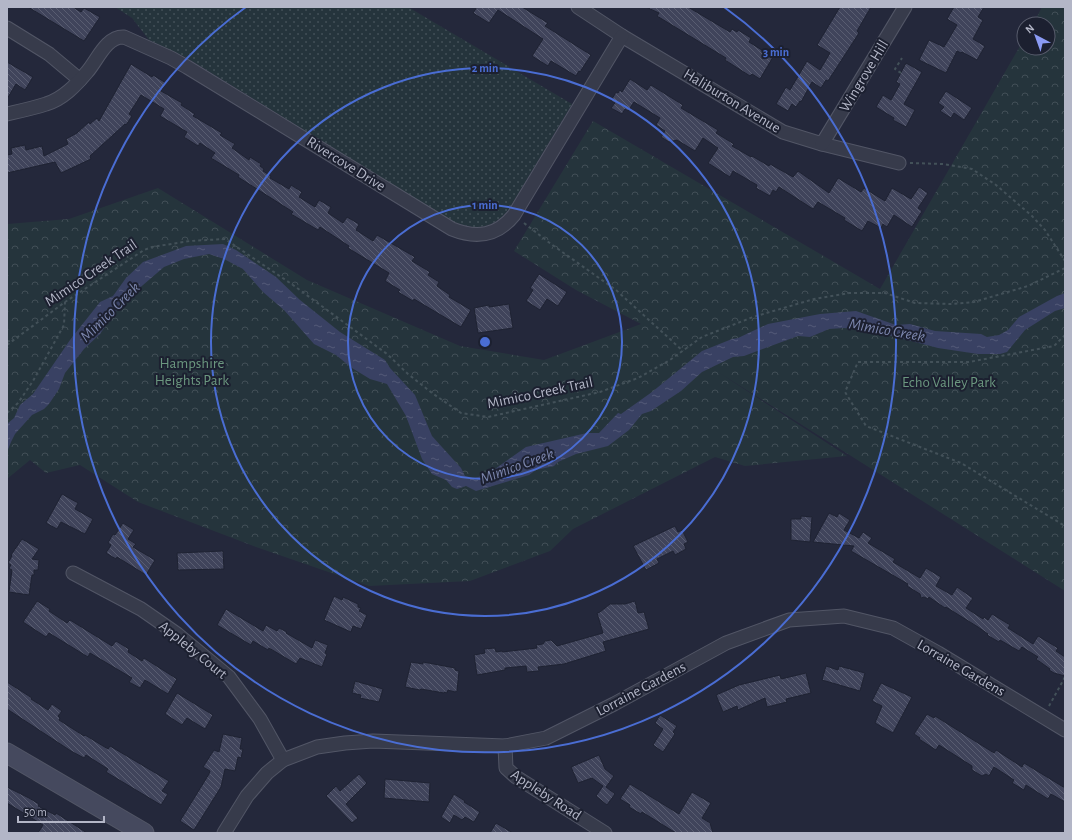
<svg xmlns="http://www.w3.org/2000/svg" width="1072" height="840" font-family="'Alegreya Sans',sans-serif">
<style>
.grass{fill:url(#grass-dots)}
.park{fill:url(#park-crowns)}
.water{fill:url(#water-ripples)}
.building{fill:url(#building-back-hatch);stroke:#1e2232}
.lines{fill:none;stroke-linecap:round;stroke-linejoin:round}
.minor-casing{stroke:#525666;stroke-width:15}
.secondary-casing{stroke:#525666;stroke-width:21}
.path{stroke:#435159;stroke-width:2;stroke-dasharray:3 3;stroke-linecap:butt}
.minor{stroke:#373b4b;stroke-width:13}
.secondary{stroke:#45495e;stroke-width:19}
.ring{fill:none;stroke:#4a6dd3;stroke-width:2}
.labels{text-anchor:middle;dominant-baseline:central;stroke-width:4;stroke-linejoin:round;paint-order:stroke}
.street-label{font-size:15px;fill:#b3b6c7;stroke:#1c2030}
.park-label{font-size:15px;fill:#6b977f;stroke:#1c2030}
.water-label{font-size:16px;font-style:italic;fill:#7c86ad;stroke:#1c2030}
.centre{fill:#4a6dd3;stroke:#1c2030;stroke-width:2}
.ring-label{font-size:12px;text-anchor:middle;font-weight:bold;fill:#4a6dd3;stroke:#1c2030;stroke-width:4;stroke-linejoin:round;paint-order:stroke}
</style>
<defs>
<pattern id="grass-dots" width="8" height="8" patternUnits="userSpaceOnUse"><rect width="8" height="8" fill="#25343c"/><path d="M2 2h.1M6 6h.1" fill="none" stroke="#424f57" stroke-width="1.8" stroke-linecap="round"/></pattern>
<pattern id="park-crowns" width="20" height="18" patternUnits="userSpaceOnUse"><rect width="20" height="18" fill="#25343c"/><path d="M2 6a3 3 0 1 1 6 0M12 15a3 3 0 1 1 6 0" fill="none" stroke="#424f57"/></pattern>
<pattern id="water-ripples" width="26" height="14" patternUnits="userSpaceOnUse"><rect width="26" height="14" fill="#394163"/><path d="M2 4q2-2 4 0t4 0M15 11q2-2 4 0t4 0" fill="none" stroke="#535a78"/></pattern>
<pattern id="building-back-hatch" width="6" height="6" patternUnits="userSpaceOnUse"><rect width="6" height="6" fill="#40445b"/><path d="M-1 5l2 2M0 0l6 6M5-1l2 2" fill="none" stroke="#595d71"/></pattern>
</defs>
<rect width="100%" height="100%" fill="#24283b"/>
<!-- grass -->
<path class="grass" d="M115,7H408L572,104L509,209C492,231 472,231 448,219L187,58L149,40L132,18Z"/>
<!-- park -->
<path class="park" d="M1042,7H1065V591L718,372L847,456L745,466L715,457L573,529L550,551L470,581L369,586L256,547L138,502L80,465L46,473L30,460L7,479V224L69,219L158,188L307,280L460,346L544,360L641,324L576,290L514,251L593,121L880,289L1024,39V48H1048V24H1033Z"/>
<!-- water -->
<path class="water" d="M223,244L236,250L276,277L300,300L340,332L385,360L390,368L415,395L432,436L461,468L465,476L475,478L488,474L526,447L587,433H599L618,413L621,414L652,392L702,351L732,339L738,338L768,324L820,314L856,311L896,325L910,324L935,331L981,334L987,337L999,335L1008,330L1019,317L1057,296L1065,293V308L1055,311L1025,330L1007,352L1000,354H978L938,348L873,331L844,328L829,329L810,337L798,336L744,356L733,357L702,372L681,391L651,411L642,414L629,430L608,446L576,454L558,462L554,466L536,470L529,475L476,491L466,486L457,489L452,487L446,480L432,474L422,459L406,416L387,384L370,379L352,368L336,355L314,344L284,310L263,292L243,269L224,259L209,254L184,259L164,267L129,297L113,315L100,334L84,349L65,373L59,389L49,404L44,409L32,415L15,434L11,442L7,452V424L14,418L20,405L33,394L70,340L100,302L113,296L126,278L143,262L186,246Z"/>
<!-- building -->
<g class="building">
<path d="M28,7H73L81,12L84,8L100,17L84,41Z"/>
<path d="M477,7H522L548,23L545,26L591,55L580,72L579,71L576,76L551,61L548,66L532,56L543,39L498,10L489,23L473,13Z"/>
<path d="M646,7H688L730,32L732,29L737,32L738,30L751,38L749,42L773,57L760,79L752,74L750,76L725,60L726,58L657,16L659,13Z"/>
<path d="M840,7H871L857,31L859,33L828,81L826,80L821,88L812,82L801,102L800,101L796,107L792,104L788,111L776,104L786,87L790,90L807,61L820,70L830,53L817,45Z"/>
<path d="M954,7H984L978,17L983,20L973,39L985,46L977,60L962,52L961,53L957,51L946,73L919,60L929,40L944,47L957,25L947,19Z"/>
<path d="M7,62L33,77L25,90L16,84L7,99Z"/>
<path d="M906,63L922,72L904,104L915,110L906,127L893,120L894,118L876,107L883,95L891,100L900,84L896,82Z"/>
<path d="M131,64L152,77L153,75L166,83L161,91L182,103L181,105L195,114L193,116L222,133L220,135L235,144L232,148L249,160L250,157L261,164L260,166L264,169L263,171L271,176L270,178L289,189L291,185L302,192L299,197L315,207L319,200L331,207L328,213L343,223L347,217L359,224L356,230L373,241L377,235L415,257L412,261L430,272L428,275L439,282L437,286L450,295L449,297L471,310L461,327L414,299L413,301L398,292L400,290L385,281L389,273L348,248L349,246L320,227L318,230L291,214L293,212L238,177L239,175L211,158L215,153L200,143L198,146L184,137L187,132L160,116L164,109L141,95L129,114L132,116L126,125L125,124L90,156L91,159L61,173L55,162L7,173V155L12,154L11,148L25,145L26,150L42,146L44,156L68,144L66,139L77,133L89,122L90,124L97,118L99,121Z"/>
<path d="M630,79L647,90L651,85L683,105L681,108L718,130L716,133L734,144L732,146L751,157L752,156L769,166L770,164L793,177L798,171L829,193L838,178L861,192L864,188L885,201L892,188L911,199L919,187L928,193L918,208L922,211L912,227L894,215L887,227L883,224L881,228L868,221L862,231L844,220L845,218L818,202L813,209L779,187L776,192L773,190L770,196L756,188L757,185L733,171L730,177L708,163L718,148L703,138L695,151L677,140L669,142L661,137L665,131L656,125L660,118L634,102L628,111L625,109L622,114L611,108L615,103L611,101L616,92L618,93L620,90L622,92Z"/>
<path d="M946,91L972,108L964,120L954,113L951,118L940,111L944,107L938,103Z"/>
<path d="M539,274L567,292L558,306L547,299L540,310L526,301L533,290L530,288Z"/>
<path d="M509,304L513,328L478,333L474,308L489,305V307Z"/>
<path d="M62,494L78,503L75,509L93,519L85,534L61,522L57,529L46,523Z"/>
<path d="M829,513L837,517L839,513L850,520L844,530L859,538L863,532L872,538L868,543L895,559L893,562L920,578L926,568L941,577L936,586L952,595L957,587L973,598L966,608L983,619L984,617L988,620L992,614L1010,625L1008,628L1033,644L1038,636L1058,648L1056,651L1065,657V676L1054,673L1049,670L1050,669L1036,659L1038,657L1022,647L1019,651L1000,640L999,642L987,635L988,634L978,627L946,607L945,608L929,597L928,599L924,597L921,598L920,594L907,586L908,584L851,551L854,546L813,542Z"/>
<path d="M801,516L812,517L810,542L791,540V519H801Z"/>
<path d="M123,523L134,530L128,539L136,544L133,547L155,560L146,575L117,557L116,559L106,553L111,545L108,543L113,534L115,535Z"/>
<path d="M675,526L678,532L682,530L688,542L684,544L686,549L675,555L673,551L657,559L659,563L646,570L633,546Z"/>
<path d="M22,539L39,549L32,559L39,560L38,570H34V575H32L29,595L9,592L12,570L9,568L11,565L8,563L12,556L11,555Z"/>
<path d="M223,551L224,569L178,570L177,553Z"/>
<path d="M334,596L342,600L343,597L358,604V607L361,608L359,611L367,615L361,629L353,626L351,632L324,620Z"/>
<path d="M37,601L50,609L49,611L67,623L70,620L112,646L116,641L129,649L128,652L142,661L144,658L177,679L168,694L145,680L140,688L129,682L132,678L90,653L88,657L49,633L46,637L23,622Z"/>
<path d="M635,601L638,613L644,612L649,629L603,642L606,651L564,664L538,667L539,671L527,672L526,666L505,668V670L477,675L474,655L485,653L484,649L495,648L496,652L502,651V652L537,648L536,645L543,644L545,641L551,640L557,646L603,633L597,613L600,612L610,604H625Z"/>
<path d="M226,609L263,631L266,625L277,631L279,628L287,632L286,633L312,648L315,640L328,645L325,653L327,654L322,667L300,658L296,664L269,648L268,650L253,641L251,645L217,625Z"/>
<path d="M411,662L423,664V662L455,668V670L459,671L457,691L455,692L448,690L447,693L445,692L444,693L421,689L420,690L405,687Z"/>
<path d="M826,666L838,670L839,666L865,673L860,691L822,680Z"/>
<path d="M806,673L811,693L786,699L787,702L767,707L765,698L738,710L737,706L723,712L716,695L739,685L780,675L781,679Z"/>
<path d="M355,681L383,689L379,702L360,698L361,695L352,693Z"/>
<path d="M7,682L32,698L31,699L48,710L52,704L62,711L58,716L60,718L59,720L84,736L85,735L108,749L110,746L169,781L162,791L168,794L161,805L106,772L108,769L86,755L84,758L71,751L7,709Z"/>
<path d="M881,683L912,697L893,733L875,723L882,706L872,701Z"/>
<path d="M177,693L213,715L205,729L187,718L182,725L165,714Z"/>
<path d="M927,714L934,718L935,716L994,753L996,750L1022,767L1024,763L1065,788V802L1051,794L1048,799L1026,785L1024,790L1012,783L1014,780L994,767L989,776L986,774L982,776L972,770V766L939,745L936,750L919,739L920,738L914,734Z"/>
<path d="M660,715L677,726L673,732L675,734L663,752L653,745L663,729L655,723Z"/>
<path d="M223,734L242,738L240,749H243L241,758L238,757L235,771L225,769L221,787L194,830L180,821L209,774L210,771L203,767L214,750L219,752Z"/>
<path d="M599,755L605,769L614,776L606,787L615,794L607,805L596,796L603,786L592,778L578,783L571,767Z"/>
<path d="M359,774L367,783L346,804L358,818L352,823L326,796L336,786L340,791Z"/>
<path d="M385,779L430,783L429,802L384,798Z"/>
<path d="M630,784L679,814L692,792L711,803L702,818L710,823L713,833H676L642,812L641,814L629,807L630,805L620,799Z"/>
<path d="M7,787L29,798L39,804L38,806L55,815L56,813L87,833H38L43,825L7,803Z"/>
<path d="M454,794L465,801L464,802L480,812L474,822L465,817L462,820L454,815L450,823L441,817Z"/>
<path d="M496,823L513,833H490Z"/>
</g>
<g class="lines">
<!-- minor casing -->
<g class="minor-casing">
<g id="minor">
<path d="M578,7L622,36L783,132L822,144L899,163"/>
<path d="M7,28L49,54L80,80"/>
<path d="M7,114C20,111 34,108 46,104C63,99 76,85 87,72C97,61 106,36 124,37L171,58L187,67L452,229C477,239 497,236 514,215L622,36"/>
<path d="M822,144L905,7"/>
<path d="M73,573L141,609L177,634L229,677L260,719L283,760"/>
<path d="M505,746L506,768L516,777L605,833"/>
<path d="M224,833L247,796L267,773L283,760L317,747L345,743L373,741L505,746L546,738L614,704L726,643L789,620L844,616L893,628L938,653L1065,730"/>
</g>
</g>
<!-- secondary casing -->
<g class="secondary-casing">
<path id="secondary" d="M7,753L144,833"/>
</g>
<!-- path -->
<g class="path">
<path d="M901,73L895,69L902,58"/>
<path d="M910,163L943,164L972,169L996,185L1032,216L1045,230L1065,261"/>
<path d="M524,223L551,244L616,290L683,351"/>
<path d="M1065,335L1054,346L969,362H858L845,392L866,426L961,463L1065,526"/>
<path d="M7,342L13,339"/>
<path d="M7,345L65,302L144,250L152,247L190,241L225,239L293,285L387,354L408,374L432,393L461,413L488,417L600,392L638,378L670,360L702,337L753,317L814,299L849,293H885L915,303L950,304L974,302L1028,286L1065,268"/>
<path d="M7,413L18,403L33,381L64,325L65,302"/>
<path d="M1049,706L1065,677"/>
</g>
<!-- minor -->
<use href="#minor" class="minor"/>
<!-- secondary -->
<use href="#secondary" class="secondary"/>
</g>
<!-- distance rings -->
<g class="ring">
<circle cx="485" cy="342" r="137"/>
<circle cx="485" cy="342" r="274"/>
<path d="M724 7A411 411 0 1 1 246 7"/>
</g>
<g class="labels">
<!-- street labels -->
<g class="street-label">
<text transform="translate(864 76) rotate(-59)">Wingrove Hill</text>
<text transform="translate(732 101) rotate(31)">Haliburton Avenue</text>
<text transform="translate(346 164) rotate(32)">Rivercove Drive</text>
<text transform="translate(91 273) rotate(-34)">Mimico Creek Trail</text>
<text transform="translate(540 393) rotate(-12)">Mimico Creek Trail</text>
<text transform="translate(193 650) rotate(39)">Appleby Court</text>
<text transform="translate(961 668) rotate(30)">Lorraine Gardens</text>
<text transform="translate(641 689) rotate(-28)">Lorraine Gardens</text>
<text transform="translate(546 795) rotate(33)">Appleby Road</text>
</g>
<!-- park labels -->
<g class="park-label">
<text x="192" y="363">Hampshire<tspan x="192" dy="17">Heights Park</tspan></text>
<text x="949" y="382">Echo Valley Park</text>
</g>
<!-- water labels -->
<g class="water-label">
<text transform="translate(110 312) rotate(-45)">Mimico Creek</text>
<text transform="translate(887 330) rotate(10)">Mimico Creek</text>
<text transform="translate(517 466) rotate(-20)">Mimico Creek</text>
</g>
</g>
<circle cx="485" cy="342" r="6" class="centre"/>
<g class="ring-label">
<text x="776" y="56">3 min</text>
<text x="485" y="72">2 min</text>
<text x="485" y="209">1 min</text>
</g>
<!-- border -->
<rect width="1072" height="840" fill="none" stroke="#b3b6c7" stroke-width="16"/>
<!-- north arrow -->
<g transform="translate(1036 36) rotate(319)"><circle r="19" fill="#1c2030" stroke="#585c6c"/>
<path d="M0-3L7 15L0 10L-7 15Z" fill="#8b9bf4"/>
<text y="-6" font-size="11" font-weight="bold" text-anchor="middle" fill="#b3b6c7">N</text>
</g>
<!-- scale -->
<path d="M18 816v6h86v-6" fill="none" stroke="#b3b6c7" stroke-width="2"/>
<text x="24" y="816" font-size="12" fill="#b3b6c7" stroke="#1c2030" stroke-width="3" paint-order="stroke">50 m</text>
</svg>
